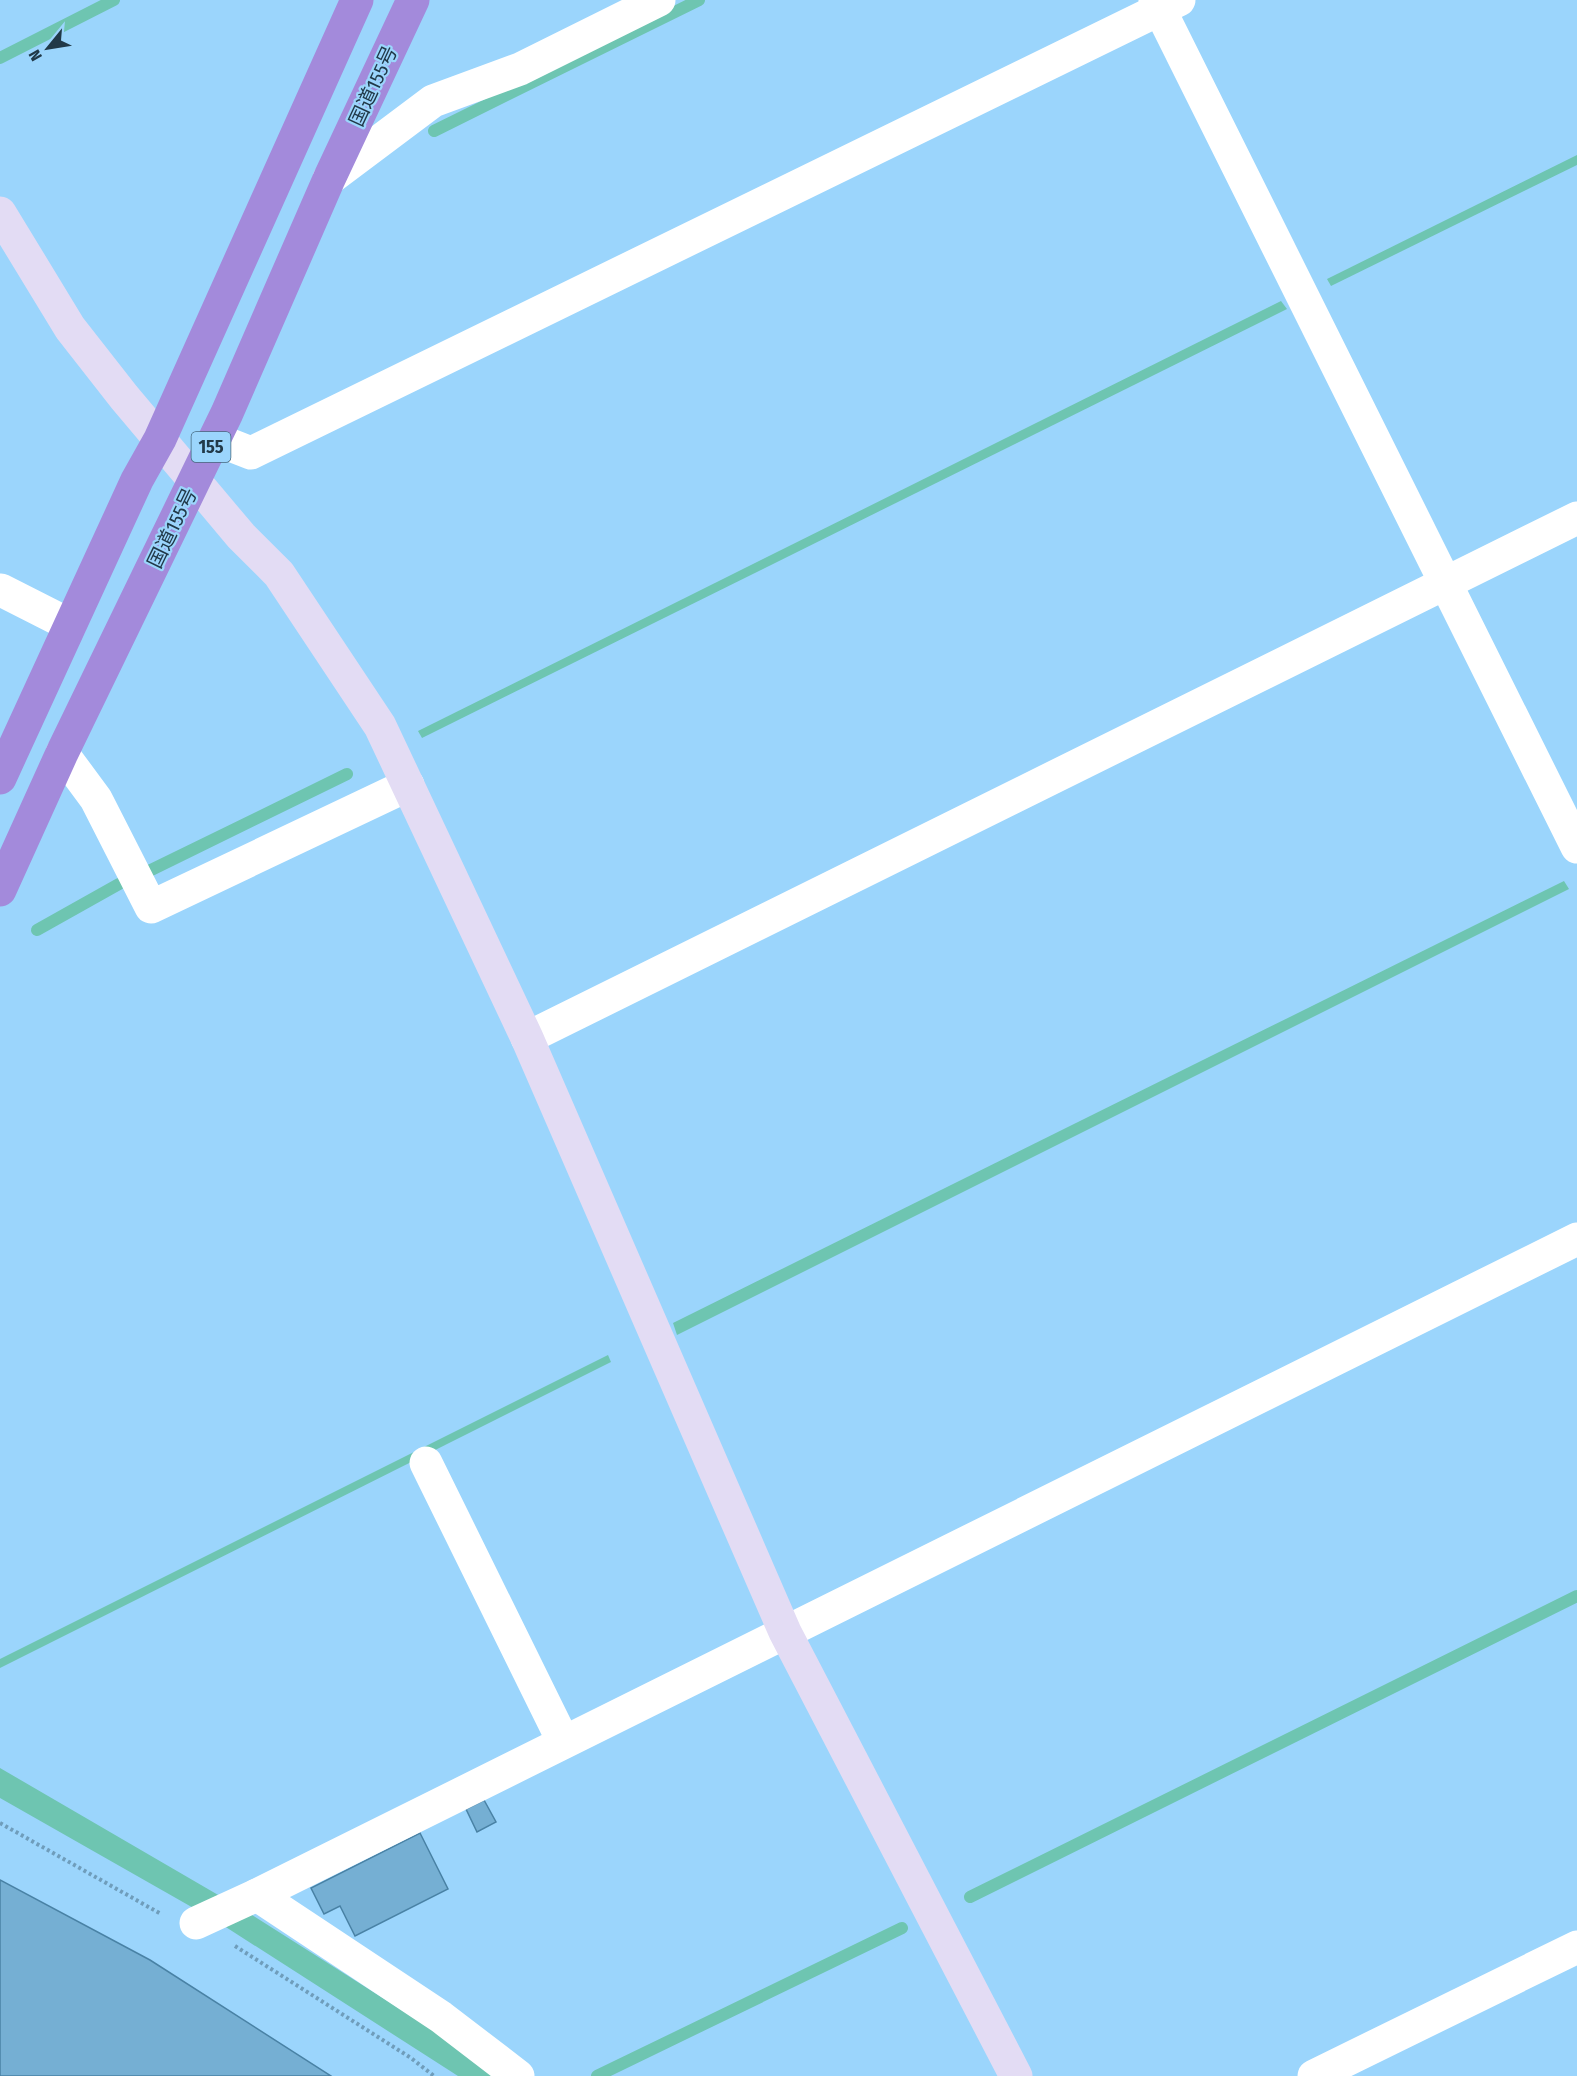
<svg xmlns="http://www.w3.org/2000/svg" width="1577" height="2076" font-family="'Fira Sans Condensed','Noto Sans JP',sans-serif">
<style>
.water{fill:#6ec5b1}
.lines{fill:none;stroke-linecap:round;stroke-linejoin:round}
.stream{stroke:#6ec5b1;stroke-width:12}
.building{fill:#75afd3;stroke:#4982a5;stroke-width:1.5}
.path{stroke:#6f9dbb;stroke-width:4;stroke-dasharray:3 3;stroke-linecap:butt}
.street{stroke:#fff;stroke-width:33}
.secondary{stroke:#e3dcf4;stroke-width:33}
.highway{stroke:#a38adb;stroke-width:33}
.labels{text-anchor:middle;dominant-baseline:central;stroke-width:4.5;stroke-linejoin:round;paint-order:stroke}
.shield{fill:#9bd5fc;stroke:#46687e;stroke-width:1.5}
.shield-label{font-size:18px;font-weight:bold;fill:#213948}
.street-label{font-size:20px;fill:#213948;stroke:#9bd5fc}
</style>
<rect width="100%" height="100%" fill="#9bd5fc"/>
<!-- water -->
<g class="water">
<path d="M1577,155V165L1331,286L1327,279Z"/>
<path d="M1281,301L1287,309L422,738L418,731Z"/>
<path d="M1564,881L1569,889L677,1335L673,1323Z"/>
<path d="M608,1355L611,1362L0,1668V1659Z"/>
<path d="M0,1768L244,1910L471,2054L498,2076H458L218,1922L0,1798Z"/>
</g>
<g class="lines">
<!-- stream -->
<g class="stream">
<path d="M0,58L114,0"/>
<path d="M434,131L699,0"/>
<path d="M149,871L347,774"/>
<path d="M37,930L119,884"/>
<path d="M970,1897L1577,1596"/>
<path d="M597,2076L902,1928"/>
</g>
</g>
<!-- building -->
<g class="building">
<path d="M484,1800L496,1822L477,1832L466,1809Z"/>
<path d="M420,1833L448,1889L355,1936L340,1906L324,1914L311,1888Z"/>
<path d="M0,1880L150,1960L331,2076H0Z"/>
</g>
<g class="lines">
<!-- path -->
<g class="path">
<path d="M0,1823L161,1914"/>
<path d="M235,1946L411,2058L434,2076"/>
</g>
<!-- street -->
<g class="street">
<path d="M1155,0L1577,847"/>
<path d="M329,179L433,101L520,69L659,0"/>
<path d="M215,439L251,453L1179,0"/>
<path d="M0,591L1,590L70,625"/>
<path d="M62,753L96,799L151,907L408,785"/>
<path d="M527,1038L1577,518"/>
<path d="M426,1463L563,1741"/>
<path d="M257,1895L441,2017L518,2076"/>
<path d="M196,1923L257,1895L1577,1239"/>
<path d="M1314,2076L1577,1947"/>
</g>
<!-- secondary -->
<path class="secondary" d="M0,213L70,328L124,397L241,536L279,574L380,726L527,1038L785,1632L1016,2076"/>
<!-- highway -->
<g class="highway">
<path d="M0,778L137,480L160,439L357,0"/>
<path d="M0,890L62,753L227,413L329,179L413,0"/>
</g>
</g>
<g class="labels">
<!-- shield labels -->
<rect class="shield" x="191.5" y="432" width="39" height="30" rx="4.5"/>
<g class="shield-label">
<text x="211" y="447">155</text>
</g>
<!-- street labels -->
<g class="street-label">
<text transform="translate(373 86) rotate(-65)">国道155号</text>
<text transform="translate(172 528) rotate(-64)">国道155号</text>
</g>
</g>
<!-- north arrow -->
<g transform="translate(48 48) rotate(240)" stroke="#9bd5fc" stroke-width="4.5" paint-order="stroke">
<path d="M0-4.5L10 22L0 15L-10 22Z" fill="#213948"/>
<text y="-9" font-size="16" font-weight="bold" text-anchor="middle" fill="#213948">N</text>
</g>
</svg>
